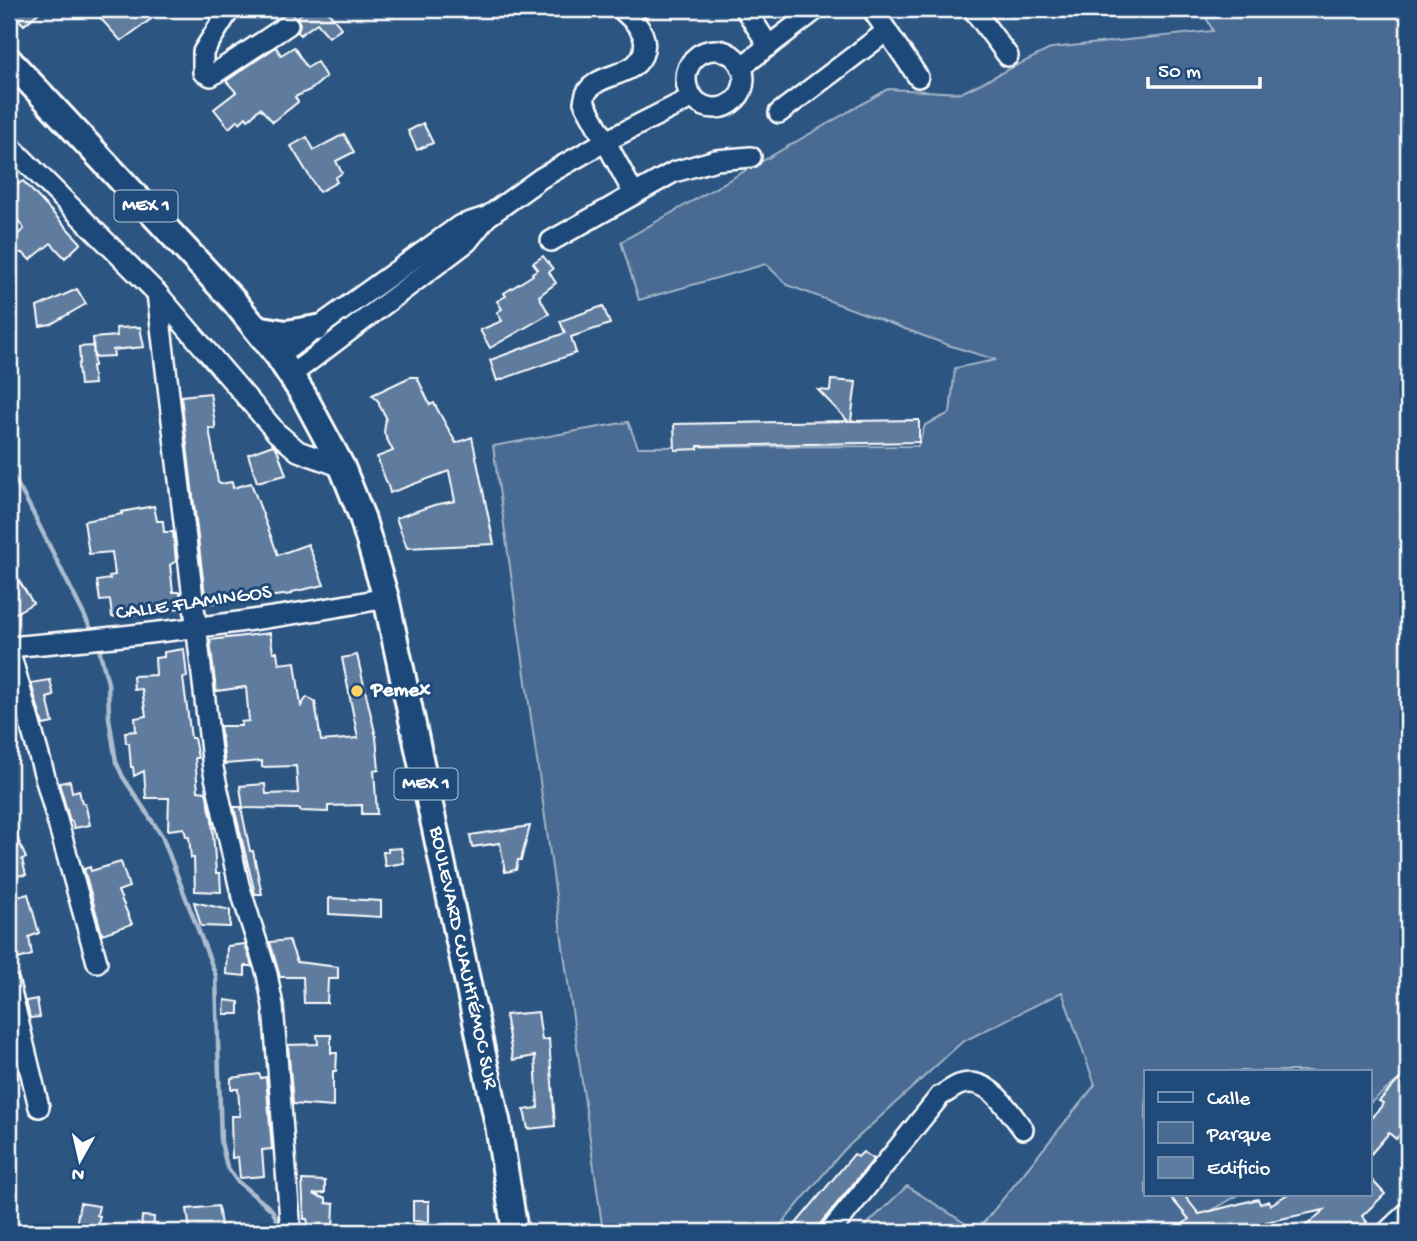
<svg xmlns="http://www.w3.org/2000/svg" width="1417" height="1241" font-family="'Gochi Hand',sans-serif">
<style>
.green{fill:#486b92;stroke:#a4b5c8;stroke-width:2}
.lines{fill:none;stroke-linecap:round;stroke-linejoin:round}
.stream{stroke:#acbcce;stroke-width:4.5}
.building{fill:#5e7c9f;stroke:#fff;stroke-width:2}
.minor-casing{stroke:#fff;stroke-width:24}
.major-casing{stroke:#fff;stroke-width:30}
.minor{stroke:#1f4a7a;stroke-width:19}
.major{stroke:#1f4a7a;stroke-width:24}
.poi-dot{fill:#ffd166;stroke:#1f4a7a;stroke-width:2.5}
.labels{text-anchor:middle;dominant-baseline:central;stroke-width:6;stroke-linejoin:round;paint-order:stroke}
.shield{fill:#1f4a7a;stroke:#bcc9d7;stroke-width:2}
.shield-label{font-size:19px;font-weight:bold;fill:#fff}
.street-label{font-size:21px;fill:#fff;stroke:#1f4a7a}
.poi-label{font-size:21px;font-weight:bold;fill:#fff;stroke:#1f4a7a;text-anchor:start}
</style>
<rect width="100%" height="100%" fill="#2c5582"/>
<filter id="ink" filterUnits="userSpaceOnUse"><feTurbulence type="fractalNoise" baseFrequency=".0143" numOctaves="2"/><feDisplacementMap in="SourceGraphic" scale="14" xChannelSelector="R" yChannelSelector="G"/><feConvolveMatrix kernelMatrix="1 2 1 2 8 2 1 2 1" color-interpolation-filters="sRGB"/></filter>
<g filter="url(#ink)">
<!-- green -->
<path class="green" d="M1202,9H1408V1072L1370,1103V1071H1146V1194H1240L1209,1212L1188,1232H859L907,1186L977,1231L1095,1085L1062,992L962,1042L843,1151L775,1232H603L493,446L628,422L638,447L918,446L925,425L950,413L955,368L996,360L948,345L787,285L766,264L639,300L621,242L888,89L961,93L1052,48L1213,31Z"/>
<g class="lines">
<!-- stream -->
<g class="stream">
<path d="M9,469L29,505L93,633"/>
<path d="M98,645L108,683L109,718L116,762L123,777L162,836L216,976L221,1142L227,1167L237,1181L272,1210L283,1232"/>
</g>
</g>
<!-- building -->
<g class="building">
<path d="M9,9H43L24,25Z"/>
<path d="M92,9H143L151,19L121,41Z"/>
<path d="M308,9H326L341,28L329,37L317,23L300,35L298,32L300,24L297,17Z"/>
<path d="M276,47L281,55L294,47L307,68L317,62L326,77L312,89L295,97L298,102L273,122L260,108L248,120L246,117L240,123L238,120L229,128L214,109L236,92L226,81Z"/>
<path d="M423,123L433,143L417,150L408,131Z"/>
<path d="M344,134L354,152L336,161L342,173L335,178L337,182L319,192L291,146L307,137L314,150Z"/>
<path d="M23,181L81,243L65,258L51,243L30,260L23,253H20L14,250L16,245L11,240L24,229L9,207V190Z"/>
<path d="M543,256L553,269L549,272L556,283L539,296L549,314L490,348L480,330L502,321L497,312L502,309L497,301L506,296L504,293L533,275L532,273L538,269L533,263Z"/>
<path d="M77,289L86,304L51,324L40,326L37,307Z"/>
<path d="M603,306L610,324L571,337L576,353L497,381L490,360L565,333L560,321Z"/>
<path d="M140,327L144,347L113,350L114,356L94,357L93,338L117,336L116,328Z"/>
<path d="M93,346L94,366H92L94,384L80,385L78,366L80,361L79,347Z"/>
<path d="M410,377H417L430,405L434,403L456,443L472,437L494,544L407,548L396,518L434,505L455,501L449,471L390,493L389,489L377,457L393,451L384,433L386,417L379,405V402L372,395Z"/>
<path d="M831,380L856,382L851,421L919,420V442L698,446V449L675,450L674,424L848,421L818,390L830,391Z"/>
<path d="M210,393L215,423V429L209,428L218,482L220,484L232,482L233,488L251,483L278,555L308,544L324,585L292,592V594L206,604L181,396Z"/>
<path d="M273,445L277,449L286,475L257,482L248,454Z"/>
<path d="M154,506L157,521H163L164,532H173L176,561L170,565L173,592H180L182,608L112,617L110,600L100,601L97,581L110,579L109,576L115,575L112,552L89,554L84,521L122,514L121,512Z"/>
<path d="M9,565L33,603L14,614L9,606Z"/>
<path d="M270,633L273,652H277L279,664L295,662L301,706L307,697L315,702L321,741L358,738L342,658L357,655L376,737L379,770H374L377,814H362V805L328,806V812L300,811V809L243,808L240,786L265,784L266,794L298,793L296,766L262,767V761L225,764L220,726H241V722L249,721L246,687L216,691L210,640Z"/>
<path d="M184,649L187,677L183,678L191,738H194L198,758H195L198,791L206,792L212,819L216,873H220L221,892L195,891L194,858H191L189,837L186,836L184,828L168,830L169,798H146L144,771L134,776L133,767H131L129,743H126L125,732L136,731L135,718L146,716L142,689L134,690L133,676L156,675L155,658L164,657V652Z"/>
<path d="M50,680L54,696L47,698L53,723L43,725L31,683Z"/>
<path d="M70,781L72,792L79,790L82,803H85L90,825L74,828L72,821H70L59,783Z"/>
<path d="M234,807H241L250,851H253L262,894H255Z"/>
<path d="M9,819L26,858L22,859L26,875L9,876Z"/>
<path d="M530,826L521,860H518L516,870L505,872L500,843L472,847L470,835Z"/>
<path d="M401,848L404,863L385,866L383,852H388V849Z"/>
<path d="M121,862L129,887L118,891L132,924L102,934L84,869L90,867L91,871Z"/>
<path d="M28,894L39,933L29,937L32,955L15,960L11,944L9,945V899Z"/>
<path d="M329,898L381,901V917L329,914Z"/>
<path d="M194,902L230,910V927L201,926Z"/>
<path d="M289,940L297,962L338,967V979H328L327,1003H304L303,977H280L270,942Z"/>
<path d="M245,944L252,966H245V976L226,974L227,946Z"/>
<path d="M37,999L40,1017L30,1018L26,1001Z"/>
<path d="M225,1000L239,1002V1014H224Z"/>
<path d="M538,1012L542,1040L549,1039L555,1126L528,1129L524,1110L538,1108L535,1056L513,1060L505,1015Z"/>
<path d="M317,1035H331V1053H337L336,1071H333V1107L293,1104L288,1045L318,1044Z"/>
<path d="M259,1074L261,1078L266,1077L272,1149L262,1150L264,1176L240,1178L238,1157L232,1158L231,1116H240L238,1089H231V1078Z"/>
<path d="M1400,1079L1408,1086V1125L1396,1139L1389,1133L1370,1155V1119L1381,1107L1383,1103L1379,1101Z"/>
<path d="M863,1152L874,1159L820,1224L818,1232H789L854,1154L858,1157Z"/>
<path d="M1370,1178L1385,1194L1362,1216L1367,1222L1356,1232H1299L1324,1210L1266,1222L1267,1225L1261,1226L1262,1229L1253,1232H1174L1189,1219L1172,1199L1179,1194H1183L1199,1214L1258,1199L1260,1204L1269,1201L1270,1205L1288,1194H1370Z"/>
<path d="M302,1180L325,1181V1193L313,1194L326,1199V1203L334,1204L333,1232H310L307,1219H304Z"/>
<path d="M413,1201H429V1222L413,1221Z"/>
<path d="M80,1203L99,1206L97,1215L100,1216L96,1232H75Z"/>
<path d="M218,1206L222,1232H190L187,1209Z"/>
<path d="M142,1216L154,1217L153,1232H141Z"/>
</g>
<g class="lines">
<!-- minor casing -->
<g class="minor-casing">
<g id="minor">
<path d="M230,9L203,52V72L211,76L288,25"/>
<path d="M621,9C633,20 648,32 644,50C638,78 600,71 587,92C585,95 585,99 584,102L634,194"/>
<path d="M745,9L769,46"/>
<path d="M872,9L918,77"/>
<path d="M973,9L1008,56"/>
<circle cx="715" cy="79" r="29"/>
<path d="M741,67L817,9"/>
<path d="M779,113L887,31"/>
<path d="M9,145L157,293L277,433L298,451L342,467"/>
<path d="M551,241L674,172L716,160L751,157"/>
<path d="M157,293L213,768L239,885L267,974L273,1006L291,1232"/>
<path d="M278,356L459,226L486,217"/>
<path d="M291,375L467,242L487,217L541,178L604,142L693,97"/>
<path d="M9,647C135,636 261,622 386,598"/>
<path d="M9,649L97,962"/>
<path d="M9,983L39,1107"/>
<path d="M830,1232L940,1096C946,1093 952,1088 959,1085C988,1074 1008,1110 1023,1129"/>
<path d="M1387,1232L1408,1212"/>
</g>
</g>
<!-- major casing -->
<g class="major-casing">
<g id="major">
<path d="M9,60L233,300L278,356L304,396L342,467L362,517L386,598L498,1125L515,1232"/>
<path d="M256,328L286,333L317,328"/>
</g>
</g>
<!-- minor -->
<use href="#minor" class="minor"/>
<!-- major -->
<use href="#major" class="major"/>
</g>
</g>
<!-- markers -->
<circle class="poi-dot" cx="357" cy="691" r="7"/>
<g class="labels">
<!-- shield labels -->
<g class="shield">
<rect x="114.5" y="190.5" width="63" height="31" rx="5"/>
<rect x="394.5" y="768.5" width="63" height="31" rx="5"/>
</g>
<g class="shield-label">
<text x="146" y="206">MEX 1</text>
<text x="426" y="784">MEX 1</text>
</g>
<!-- street labels -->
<g class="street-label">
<text transform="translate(194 604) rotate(-8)">CALLE FLAMINGOS</text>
<text transform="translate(462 958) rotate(78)">BOULEVARD CUAUHTÉMOC SUR</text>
</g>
<!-- poi labels -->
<g class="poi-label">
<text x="371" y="691">Pemex</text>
</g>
</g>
<!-- margin -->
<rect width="1417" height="1241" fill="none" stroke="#1f4a7a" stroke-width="35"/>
<rect x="18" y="18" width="1382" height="1206" fill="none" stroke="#fff" stroke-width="2.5" filter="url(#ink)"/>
<!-- legend -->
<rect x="1144" y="1070" width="228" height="126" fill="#1f4a7a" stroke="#7992af" stroke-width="2"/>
<rect x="1158" y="1092" width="35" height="10" fill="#1f4a7a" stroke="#7992af" stroke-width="2"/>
<text x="1207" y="1104" font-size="21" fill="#ffffff">Calle</text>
<rect x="1158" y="1122" width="35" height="21" fill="#486b92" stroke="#7992af" stroke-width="2"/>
<text x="1207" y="1140" font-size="21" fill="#ffffff">Parque</text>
<rect x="1158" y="1157" width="35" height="21" fill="#5e7c9f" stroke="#7992af" stroke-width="2"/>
<text x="1207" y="1174" font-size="21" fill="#ffffff">Edificio</text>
<!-- north arrow -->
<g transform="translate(80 1160) rotate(188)" stroke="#1f4a7a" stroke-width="5" paint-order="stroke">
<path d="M0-5L12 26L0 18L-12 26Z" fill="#ffffff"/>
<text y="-10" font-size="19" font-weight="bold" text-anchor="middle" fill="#ffffff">N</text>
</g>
<!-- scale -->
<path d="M1148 77v10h112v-10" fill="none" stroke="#ffffff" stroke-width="3.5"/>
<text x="1158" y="77" font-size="21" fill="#ffffff" stroke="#1f4a7a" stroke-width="5" paint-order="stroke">50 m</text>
</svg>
